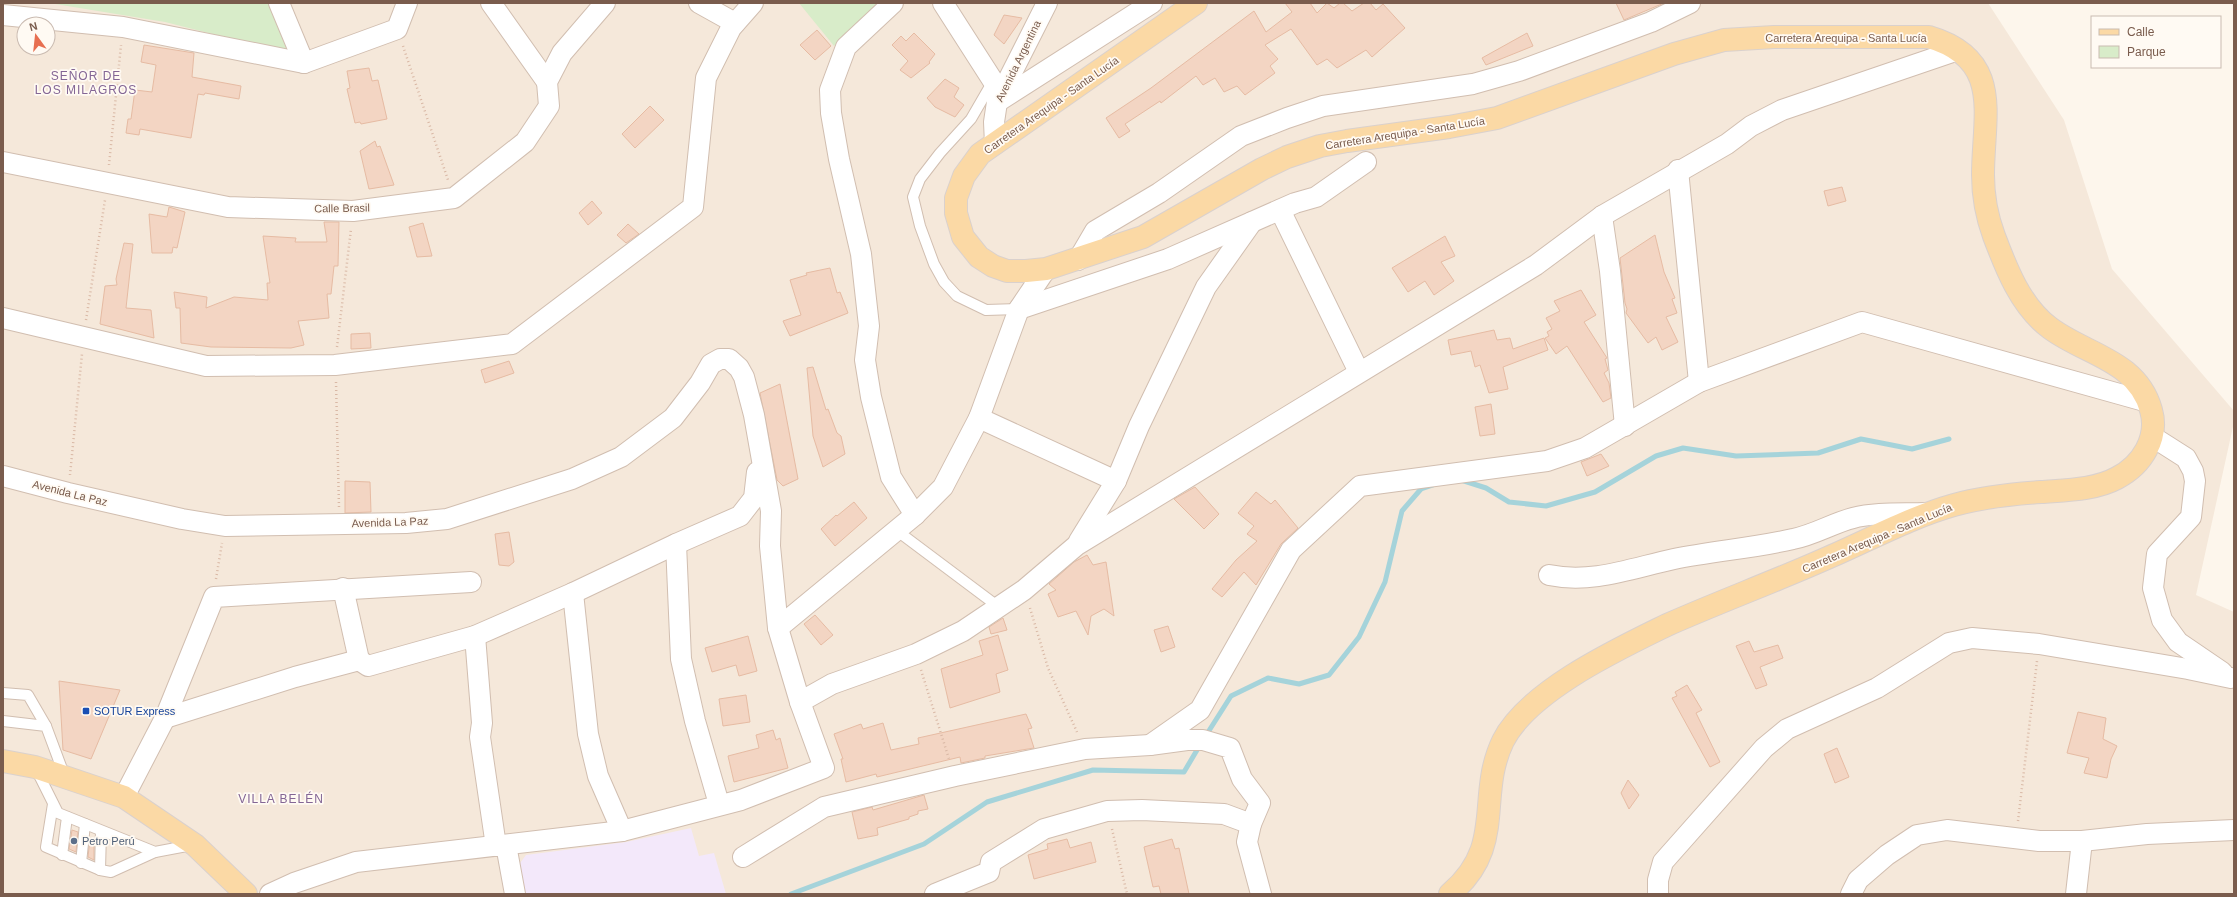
<svg xmlns="http://www.w3.org/2000/svg" width="2237" height="897" font-family="Helvetica,sans-serif">
<style>
.residential{fill:#f5e8da;fill-rule:evenodd}
.education{fill:#f3e8fa}
.green{fill:#d8ecc9}
.lines{fill:none;stroke-linecap:round;stroke-linejoin:round}
.stream{stroke:#a5d3da;stroke-width:5}
.building{fill:#f3d5c3;stroke:#e6bba3}
.lane-casing{stroke:#d1beb0;stroke-width:12}
.street-casing{stroke:#d1beb0;stroke-width:22}
.primary-casing{stroke:#dad1cd;stroke-width:24}
.path{stroke:#d9b8a5;stroke-width:2.5;stroke-dasharray:1 3;stroke-linecap:butt}
.lane{stroke:#fff;stroke-width:10}
.street{stroke:#fff;stroke-width:20}
.primary{stroke:#fbd9a5;stroke-width:22}
.transit-dot{fill:#1a4fb4;stroke:#fffaf3;stroke-width:1.5}
.service-dot{fill:#5c6f8a;stroke:#fffaf3;stroke-width:1.5}
.labels{text-anchor:middle;dominant-baseline:central;stroke-width:3.5;stroke-linejoin:round;paint-order:stroke}
.street-label{font-size:11px;fill:#7a5c4d;stroke:#fffaf3}
.transit-label{font-size:11px;fill:#164399;stroke:#fffaf3;text-anchor:start}
.service-label{font-size:11px;fill:#4e5e75;stroke:#fffaf3;text-anchor:start}
.neighbourhood-label{font-size:12px;letter-spacing:1px;fill:#846695;stroke:#fffaf3}
</style>
<rect width="100%" height="100%" fill="#fdf6ec"/>
<!-- residential -->
<path class="residential" d="M3,3H1988L2064,120L2112,269L2234,411V422L2196,595L2234,612V894H3ZM24,24H48V48H24Z"/>
<!-- education -->
<path class="education" d="M691,828L699,856L714,853L726,894H523L517,867L526,855L626,842Z"/>
<!-- green -->
<g class="green">
<path d="M49,3H271L292,54L165,22Z"/>
<path d="M799,3H877L834,46Z"/>
</g>
<g class="lines">
<!-- stream -->
<g class="stream">
<path d="M1461,480L1486,488L1509,502L1546,506L1595,492L1656,456L1683,448L1736,456L1818,453L1861,439L1912,449L1949,439"/>
<path d="M1205,737L1231,696L1268,678L1299,684L1329,675L1359,637L1385,582L1402,511L1421,489L1433,485"/>
<path d="M791,894L924,844L987,802L1093,770L1184,772L1200,745"/>
</g>
</g>
<!-- building -->
<g class="building">
<path d="M1285,3H1310L1317,13L1327,3L1334,8L1340,3H1343L1352,11L1364,3H1370L1376,10L1383,4L1405,28L1372,57L1366,50L1337,68L1327,59L1317,65L1291,29L1265,45L1278,59L1270,66L1275,73L1245,95L1237,86L1224,92L1215,78L1203,85L1196,76L1161,103L1160,101L1125,124L1130,131L1119,138L1106,118L1151,88L1254,11L1266,32L1292,12Z"/>
<path d="M1616,3H1664L1624,20Z"/>
<path d="M1004,15L1022,18L1004,44L994,35Z"/>
<path d="M817,30L831,46L815,60L800,45Z"/>
<path d="M914,33L935,54L929,62L930,63L911,78L900,70L908,61L892,45L901,36L906,41Z"/>
<path d="M1527,33L1533,46L1486,65L1482,58Z"/>
<path d="M144,45L194,53L192,77L241,86L239,99L205,93L204,95L198,94L191,138L140,129L139,135L126,133L128,119H131L135,90L152,92L156,65L141,62Z"/>
<path d="M369,68L372,81L378,80L387,119L361,124L360,122L355,123L347,89L350,88L347,71Z"/>
<path d="M945,79L959,88L954,97L964,105L955,117L935,107L927,98Z"/>
<path d="M650,106L664,120L635,148L622,134Z"/>
<path d="M375,141L377,147L380,146L394,185L369,189L360,151Z"/>
<path d="M1842,187L1846,201L1828,206L1824,191Z"/>
<path d="M592,201L602,213L588,225L579,213Z"/>
<path d="M169,207L185,212L177,248L173,247L172,253H152L149,214L167,217Z"/>
<path d="M324,222H339L338,266H334L331,294H327L329,318L298,321L304,345L291,348L211,347L181,343L180,308H176L174,292L207,297L206,308L234,297L268,300L267,283H270L263,236L296,238L295,242H327Z"/>
<path d="M423,223L432,256L417,257L409,227Z"/>
<path d="M628,224L639,234L626,243L617,235Z"/>
<path d="M1655,235L1664,272L1675,298L1672,299L1677,313L1666,317L1678,342L1662,350L1656,337L1648,343L1626,313L1627,309L1625,303L1620,258Z"/>
<path d="M1445,236L1455,256L1441,262L1454,281L1434,295L1425,281L1408,292L1392,268Z"/>
<path d="M124,243L133,244L126,308L151,310L154,338L100,324L105,286L117,285L116,279Z"/>
<path d="M830,268L837,293L840,292L848,313L790,336L783,321L801,315L790,280L807,275L806,273Z"/>
<path d="M1581,290L1596,315L1584,322L1607,358L1605,359L1608,370L1604,373L1609,383L1611,398L1603,402L1567,346L1556,354L1545,338L1549,336L1547,332L1552,329L1546,318L1560,311L1554,301Z"/>
<path d="M1494,330L1497,340L1510,338L1513,349L1544,338L1548,350L1503,367L1508,389L1489,393L1480,365L1475,367L1471,351L1451,355L1448,340Z"/>
<path d="M370,333L371,348L351,349V334Z"/>
<path d="M509,361L514,373L485,383L481,370Z"/>
<path d="M813,367L826,410L828,409L837,433L841,436L845,454L823,467L813,436L807,368Z"/>
<path d="M780,384L798,479L783,486L777,480L760,393Z"/>
<path d="M1491,404L1495,434L1480,436L1475,407Z"/>
<path d="M1601,454L1609,466L1587,476L1581,462Z"/>
<path d="M345,481L370,482L371,512L345,513Z"/>
<path d="M1195,487L1219,514L1204,529L1174,499Z"/>
<path d="M1256,492L1271,504L1275,500L1298,528L1281,544L1256,585L1244,572L1222,597L1212,589L1236,560L1257,541L1247,534L1254,526L1238,513Z"/>
<path d="M854,502L867,518L835,546L821,529L836,515L837,516Z"/>
<path d="M509,532L514,562L509,566L499,565L495,534Z"/>
<path d="M1087,555L1093,565L1106,562L1114,616L1104,609L1091,616L1088,635L1076,611L1058,617L1048,594L1056,590L1049,584L1074,562Z"/>
<path d="M815,615L833,635L821,645L804,624Z"/>
<path d="M1003,618L1007,630L991,634L989,627Z"/>
<path d="M1168,626L1175,647L1161,652L1154,630Z"/>
<path d="M998,635L1008,670L996,674L1000,692L950,708L941,669L983,655L979,641Z"/>
<path d="M748,636L757,671L739,676L736,665L712,672L705,648Z"/>
<path d="M1749,641L1754,652L1778,645L1783,658L1760,667L1767,685L1756,689L1736,646Z"/>
<path d="M59,681L120,690L91,759L63,750Z"/>
<path d="M1687,685L1702,710L1696,713L1720,762L1710,767L1672,698L1677,696L1675,692Z"/>
<path d="M746,695L750,722L723,726L719,699Z"/>
<path d="M2078,712L2106,718L2103,739L2117,746L2111,759L2107,778L2084,773L2089,758L2067,753Z"/>
<path d="M1026,714L1032,728L1028,729L1034,748L985,756V758L961,763L960,757L877,777L876,774L846,782L841,759H843L834,734L861,724L863,729L883,723L891,750L919,744L918,738Z"/>
<path d="M773,730L776,740L780,738L788,768L734,782L728,756L759,748L756,735Z"/>
<path d="M1837,748L1849,777L1835,783L1824,754Z"/>
<path d="M1628,780L1639,795L1629,809L1621,793Z"/>
<path d="M924,795L928,809L918,811V814L909,817V819L877,828L878,835L858,839L852,812L872,807L873,810Z"/>
<path d="M72,830L78,832L76,852L69,849Z"/>
<path d="M90,838L94,839V860L88,857Z"/>
<path d="M1067,839L1070,848L1091,842L1096,862L1034,879L1028,855L1048,849L1047,844Z"/>
<path d="M1172,839L1175,849L1179,848L1189,894H1161L1159,886L1153,887L1144,847Z"/>
</g>
<g class="lines">
<!-- lane casing -->
<g class="lane-casing">
<g id="lane">
<path d="M993,81L971,119L940,153L920,179L913,197L920,226L934,264L944,282L957,296L986,310L1019,309"/>
<path d="M896,530L1000,608"/>
<path d="M3,693L28,695L46,726"/>
<path d="M3,721L46,726L65,777"/>
<path d="M36,769L58,813L155,852L192,845"/>
<path d="M53,804L46,847L100,870L111,872L155,852"/>
<path d="M62,855L67,817"/>
<path d="M81,863L85,824"/>
<path d="M100,870L101,831"/>
</g>
</g>
<!-- street casing -->
<g class="street-casing">
<g id="street">
<path d="M279,3L304,63"/>
<path d="M491,3L547,82"/>
<path d="M699,3L735,23"/>
<path d="M893,3L846,47L830,90L831,113L839,159L861,254L869,326L865,360L871,397L891,477L915,515"/>
<path d="M943,3L993,81"/>
<path d="M3,15L123,27L304,63L397,29L407,3"/>
<path d="M997,102L1152,3"/>
<path d="M995,144L994,122L997,102L1047,3"/>
<path d="M3,162L228,207L353,211L454,198L525,142L549,106L547,82L562,53L605,3"/>
<path d="M1678,170L1699,382"/>
<path d="M1280,210L1359,372"/>
<path d="M1602,216L1610,271L1625,426"/>
<path d="M1078,260L1095,231L1159,193L1241,136L1287,118L1323,106L1473,84L1519,71L1651,22L1690,3"/>
<path d="M1019,309L1168,259L1295,203L1316,197L1366,162"/>
<path d="M3,318L206,366L335,365L512,344L693,207L706,78L731,28L753,3"/>
<path d="M979,418L1116,481"/>
<path d="M2153,437L2186,458L2193,471L2195,481L2191,517L2157,554L2153,588L2162,620L2178,642L2222,672"/>
<path d="M3,476L68,493L182,519L225,526L406,523L447,519L572,479L621,457L673,418L700,383L711,364L720,359H729L739,368L744,377L754,415L771,511L770,546L778,628L800,702L824,768L741,800L622,831L356,862L294,883L270,894"/>
<path d="M1079,541L1116,481L1139,426L1206,287L1252,222"/>
<path d="M676,544L681,659L695,721L719,804"/>
<path d="M1549,575C1592,584 1632,568 1674,559C1713,551 1754,548 1793,539C1814,535 1833,523 1853,518C1877,512 1902,514 1926,513"/>
<path d="M343,588L359,660"/>
<path d="M573,593L588,734L598,776L622,831"/>
<path d="M778,628L915,515L943,487L979,418L1019,309L1046,269"/>
<path d="M475,636L482,723L480,737L496,846"/>
<path d="M800,702L832,684L916,654L963,631L1024,590L1077,545L1536,265L1602,216L1727,144L1751,126L1782,110L1958,50"/>
<path d="M165,718L295,677L359,660L368,666L475,636L573,593L676,544L740,516L754,498L757,472"/>
<path d="M1150,745L1200,710L1291,550L1360,486L1547,461L1585,448L1699,382L1862,322L2148,402"/>
<path d="M124,797L165,718L214,597L471,582"/>
<path d="M506,845L515,894"/>
<path d="M743,857L824,807L955,776L1085,749L1150,745L1187,740H1203L1230,748L1242,779L1260,803L1251,824L1247,842L1261,894"/>
<path d="M935,894L989,872L991,862L1044,829L1107,811L1142,810L1224,814L1251,824"/>
<path d="M1658,894V880L1663,862L1764,748L1787,729L1877,688L1949,643L1972,638L2039,644L2188,669L2231,678"/>
<path d="M1851,894L1858,880L1887,855L1917,835L1947,830L2039,841H2082L2147,834L2234,830"/>
<path d="M2076,894L2082,841"/>
</g>
</g>
<!-- primary casing -->
<g class="primary-casing">
<g id="primary">
<path d="M1196,3L980,154L964,176L956,198V213L963,237L979,257L993,266L1007,271H1026L1046,269L1143,237L1262,169L1287,157L1320,146L1347,141L1449,127L1497,118L1674,54L1724,40L1774,37H1929C2004,59 1983,116 1983,175C1983,195 1987,217 1994,236C2006,268 2021,307 2050,328C2086,355 2137,360 2151,410C2159,438 2142,465 2117,478C2095,490 2066,490 2041,492C2012,494 1982,497 1954,505C1911,517 1867,541 1825,559C1773,582 1719,602 1667,625C1618,649 1528,691 1503,741C1476,797 1507,846 1450,894"/>
<path d="M3,761L35,767L124,797L195,845L246,894"/>
</g>
</g>
<!-- path -->
<g class="path">
<path d="M403,46L448,180"/>
<path d="M109,165L121,45"/>
<path d="M86,320L105,200"/>
<path d="M337,347L351,229"/>
<path d="M336,382L339,507"/>
<path d="M70,475L82,354"/>
<path d="M216,579L222,543"/>
<path d="M1030,608L1048,668L1077,732"/>
<path d="M921,670L949,759"/>
<path d="M2018,821L2037,661"/>
<path d="M1112,829L1127,894"/>
</g>
<!-- lane -->
<use href="#lane" class="lane"/>
<!-- street -->
<use href="#street" class="street"/>
<!-- primary -->
<use href="#primary" class="primary"/>
</g>
<!-- markers -->
<rect class="transit-dot" x="82" y="707" width="8" height="8" rx="2"/>
<circle class="service-dot" cx="74" cy="841" r="4"/>
<g class="labels">
<!-- street labels -->
<g class="street-label">
<text x="1846" y="38">Carretera Arequipa - Santa Lucía</text>
<text transform="translate(1018 61) rotate(-64)">Avenida Argentina</text>
<text transform="translate(1051 105) rotate(-35)">Carretera Arequipa - Santa Lucía</text>
<text transform="translate(1405 133) rotate(-9)">Carretera Arequipa - Santa Lucía</text>
<text transform="translate(342 208) rotate(-1)">Calle Brasil</text>
<text transform="translate(70 493) rotate(14)">Avenida La Paz</text>
<text transform="translate(390 522) rotate(-2)">Avenida La Paz</text>
<text transform="translate(1877 538) rotate(-23)">Carretera Arequipa - Santa Lucía</text>
</g>
<!-- transit labels -->
<g class="transit-label">
<text x="94" y="711">SOTUR Express</text>
</g>
<!-- service labels -->
<g class="service-label">
<text x="82" y="841">Petro Perú</text>
</g>
<!-- neighbourhood labels -->
<g class="neighbourhood-label">
<text x="86" y="76">SEÑOR DE<tspan x="86" dy="14">LOS MILAGROS</tspan></text>
<text x="281" y="799">VILLA BELÉN</text>
</g>
</g>
<!-- border -->
<rect width="2237" height="897" fill="none" stroke="#7a5c4d" stroke-width="8"/>
<!-- legend -->
<rect x="2091" y="16" width="130" height="52" fill="#fffaf3" stroke="#cabbb1"/>
<rect x="2099" y="29" width="20" height="6" fill="#fbd9a5" stroke="#cabbb1"/>
<text x="2127" y="36" font-size="12" fill="#7a5c4d">Calle</text>
<rect x="2099" y="46" width="20" height="12" fill="#d8ecc9" stroke="#cabbb1"/>
<text x="2127" y="56" font-size="12" fill="#7a5c4d">Parque</text>
<!-- north arrow -->
<g transform="translate(36 36) rotate(345)"><circle r="19" fill="#fffaf3" stroke="#cabbb1"/>
<path d="M0-3L7 15L0 10L-7 15Z" fill="#e76f51"/>
<text y="-6" font-size="11" font-weight="bold" text-anchor="middle" fill="#7a5c4d">N</text>
</g>
</svg>
